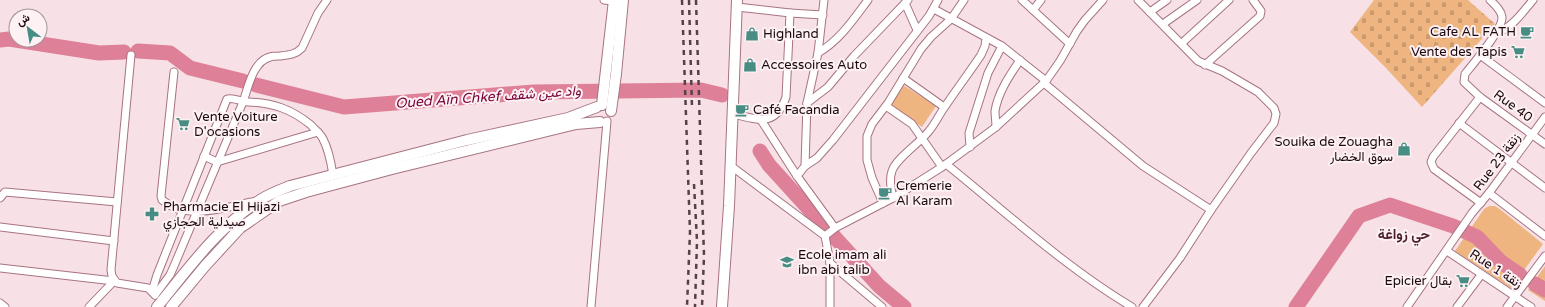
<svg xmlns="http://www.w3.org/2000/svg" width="1545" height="307" font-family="'Varela Round',Vazirmatn,sans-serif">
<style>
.green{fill:#eeb580}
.cemetery{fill:url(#cemetery-stones)}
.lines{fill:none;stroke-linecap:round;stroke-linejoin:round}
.river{stroke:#de8098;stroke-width:15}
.street-casing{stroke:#a77480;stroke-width:9}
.secondary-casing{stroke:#a77480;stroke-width:12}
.street{stroke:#fff;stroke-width:7}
.secondary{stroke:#fff;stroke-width:10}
.rail{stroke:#554247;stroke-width:2.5;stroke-dasharray:5 5;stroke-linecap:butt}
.labels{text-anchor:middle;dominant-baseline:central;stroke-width:4;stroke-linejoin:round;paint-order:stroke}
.poi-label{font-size:13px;fill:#1a080d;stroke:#fdf1f4;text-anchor:start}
.street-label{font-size:13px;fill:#1a080d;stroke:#fdf1f4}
.water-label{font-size:14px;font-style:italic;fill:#770036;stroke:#fdf1f4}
.neighbourhood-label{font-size:14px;font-weight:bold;fill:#4c212d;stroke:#fdf1f4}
</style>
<defs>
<pattern id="cemetery-stones" width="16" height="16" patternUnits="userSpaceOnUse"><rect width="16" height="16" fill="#eeb580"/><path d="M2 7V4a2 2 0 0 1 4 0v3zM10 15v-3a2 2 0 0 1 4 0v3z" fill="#cc9a6d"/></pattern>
</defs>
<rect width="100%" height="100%" fill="#f8e1e6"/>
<!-- green -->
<g class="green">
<path d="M903,85L936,106L922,127L890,105Z"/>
<path d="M1489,206H1495L1501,210L1543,244L1511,288L1455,251L1484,209Z"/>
<path d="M1545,266V301L1528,290Z"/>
</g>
<!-- cemetery -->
<path class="cemetery" d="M1374,0H1468L1495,24L1422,107L1385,67L1350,32Z"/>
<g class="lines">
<!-- river -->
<g class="river">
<path d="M0,40L9,39L99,53L124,52"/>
<path d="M138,51L170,53L190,68L243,81"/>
<path d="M256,85L344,107L534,92L701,90L722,95"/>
<path d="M760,151L769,165L879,286L904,307"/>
<path d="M1535,284L1545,290"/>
<path d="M1296,307L1359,216L1390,205L1453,226L1477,237L1501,262L1520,275"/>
</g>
<!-- street casing -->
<g class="street-casing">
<g id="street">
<path d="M604,0L613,1"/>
<path d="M1022,0L1070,44"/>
<path d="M1138,0L1198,61L1222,71L1258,92L1274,108L1276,114L1274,123L1251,153L1211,210"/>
<path d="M1490,0C1495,5 1501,10 1502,17C1503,29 1473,64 1465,74L1464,82L1480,97L1545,144"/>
<path d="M905,3L917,30"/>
<path d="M934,9L1002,46L1046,81"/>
<path d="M1033,10L1041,0"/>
<path d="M1150,12L1167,0"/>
<path d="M790,13L823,15"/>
<path d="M1163,24L1197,0"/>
<path d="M1496,33C1512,28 1523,12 1533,0"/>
<path d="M1182,43L1229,0"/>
<path d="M818,53C840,40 853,20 868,0"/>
<path d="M131,55L111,270L112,276L117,283L148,288L155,295"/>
<path d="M1480,55L1545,103"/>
<path d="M1205,65L1260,16L1261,11L1253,0"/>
<path d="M174,72L161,196L162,200C189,222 227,206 257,201"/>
<path d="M903,78L944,107"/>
<path d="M1044,83L1143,166L1211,210L1180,258L1143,307"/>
<path d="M1480,97L1433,157L1431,162L1434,169L1481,203"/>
<path d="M807,103L828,87L854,56L908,0"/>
<path d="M886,106L912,124L942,167"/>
<path d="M733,114C759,120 776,127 786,97L790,13L737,7"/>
<path d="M761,120L797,176L835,228"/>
<path d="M1459,123L1545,188"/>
<path d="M996,127C996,122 995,116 995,111C998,92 1010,75 1020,60"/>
<path d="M970,147L969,133L988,73L1002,46"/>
<path d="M204,156L217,162L318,132"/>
<path d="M946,164C1007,213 1065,267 1132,307"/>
<path d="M731,166L825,236L830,263V307"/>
<path d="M805,166L807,103L818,53L824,0"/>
<path d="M797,176L805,166L817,158L833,140L929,16L938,0"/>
<path d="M1489,193L1545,236"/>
<path d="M0,198L5,192L117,202"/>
<path d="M893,198C891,190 889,179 892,171C896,158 920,143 929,131C935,124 939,115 944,108C956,90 969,73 981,55L985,46L986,38"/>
<path d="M883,203L872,178L867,160V136L872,124L888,103L921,49L931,37L951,19L964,0"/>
<path d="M0,227L114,241"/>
<path d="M825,236L835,228L893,198L942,167L996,127L1046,81L1060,61L1077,31L1085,20L1103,0"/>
<path d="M1447,251L1531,307"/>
<path d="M830,263L882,307"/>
<path d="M0,268L114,281"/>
<path d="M152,291L157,275L227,99C234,97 241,102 248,102C274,103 291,109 311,125C315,130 320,133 323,139C329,150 331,162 333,175"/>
<path d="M155,295L170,275L174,266L243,102C248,88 253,61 270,57C272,56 276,56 279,56C288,55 295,55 302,48L318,13L327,0"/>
<path d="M0,303L5,307"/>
<path d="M89,307L114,281"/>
<path d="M591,307L607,121"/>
<path d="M1407,307L1472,213L1489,193L1545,117"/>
<path d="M1457,307L1481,275"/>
<path d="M1507,307L1545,256"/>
</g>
</g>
<!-- secondary casing -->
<g class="secondary-casing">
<g id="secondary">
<path d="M602,105L614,0"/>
<path d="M611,111L616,74L623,0"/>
<path d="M157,307C188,269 218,227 260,200C269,194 280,190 290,186L467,140L568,118L597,107"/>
<path d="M171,307L205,266L240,228L279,201L306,192L392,169L576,124L600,122"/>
<path d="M722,307L729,206L737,0"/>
</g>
</g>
<!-- street -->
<use href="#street" class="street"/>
<!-- secondary -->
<use href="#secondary" class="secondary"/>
<!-- rail -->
<g class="rail">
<path d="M682,0L690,232L687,307"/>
<path d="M689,0L692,108"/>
<path d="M696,0L704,256L702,307"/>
<path d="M694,184L697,241L695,307"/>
</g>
</g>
<!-- icons -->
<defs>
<g id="cafe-bare" transform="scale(1.08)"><path d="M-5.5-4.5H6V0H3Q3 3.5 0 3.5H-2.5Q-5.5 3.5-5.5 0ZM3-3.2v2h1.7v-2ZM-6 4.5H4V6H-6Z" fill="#488d84" stroke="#fdf1f4" stroke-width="2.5" paint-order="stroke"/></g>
<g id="shop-bare" transform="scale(1.08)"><path d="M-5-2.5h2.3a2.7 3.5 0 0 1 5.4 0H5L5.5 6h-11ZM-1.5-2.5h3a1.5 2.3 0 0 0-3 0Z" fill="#488d84" stroke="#fdf1f4" stroke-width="2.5" paint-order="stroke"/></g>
<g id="supermarket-bare" transform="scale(1.08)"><path d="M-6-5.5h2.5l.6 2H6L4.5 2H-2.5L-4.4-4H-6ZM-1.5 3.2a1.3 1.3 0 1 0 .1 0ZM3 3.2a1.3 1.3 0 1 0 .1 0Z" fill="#488d84" stroke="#fdf1f4" stroke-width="2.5" paint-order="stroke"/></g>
<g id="pharmacy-bare" transform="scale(1.08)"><path d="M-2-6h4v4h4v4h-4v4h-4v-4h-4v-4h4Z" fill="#488d84" stroke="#fdf1f4" stroke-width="2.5" paint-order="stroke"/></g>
<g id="school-bare" transform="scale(1.08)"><path d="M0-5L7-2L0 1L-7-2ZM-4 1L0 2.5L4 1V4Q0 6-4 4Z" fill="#488d84" stroke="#fdf1f4" stroke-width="2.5" paint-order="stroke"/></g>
</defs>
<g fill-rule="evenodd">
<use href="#cafe-bare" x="1527" y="32"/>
<use href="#shop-bare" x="752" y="34"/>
<use href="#supermarket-bare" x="1518" y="52"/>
<use href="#shop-bare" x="750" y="65"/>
<use href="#cafe-bare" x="742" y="110"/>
<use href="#supermarket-bare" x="183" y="124"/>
<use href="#shop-bare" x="1404" y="149"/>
<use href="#cafe-bare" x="885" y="193"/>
<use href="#pharmacy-bare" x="152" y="214"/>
<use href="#school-bare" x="787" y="262"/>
<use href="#supermarket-bare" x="1463" y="281"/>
</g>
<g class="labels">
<!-- poi labels -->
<g class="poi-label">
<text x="1516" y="32" text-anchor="end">Cafe AL FATH</text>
<text x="763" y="34">Highland</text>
<text x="1507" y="52" text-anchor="end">Vente des Tapis</text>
<text x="761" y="65">Accessoires Auto</text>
<text x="753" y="110">Café Facandia</text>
<text x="194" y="117">Vente Voiture<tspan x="194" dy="15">D'ocasions</tspan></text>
<text x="1393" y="142" text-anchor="end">Souika de Zouagha<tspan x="1393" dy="15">سوق الخضار</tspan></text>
<text x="896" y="186">Cremerie<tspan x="896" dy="15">Al Karam</tspan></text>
<text x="163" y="207">Pharmacie El Hijazi<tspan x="163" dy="15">صيدلية الحجازي</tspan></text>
<text x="798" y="255">Ecole imam ali<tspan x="798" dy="15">ibn abi talib</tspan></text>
<text x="1452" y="281" text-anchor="end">Epicier بقال</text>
</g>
<!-- street labels -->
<g class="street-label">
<text transform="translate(1513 106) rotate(36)">Rue 40</text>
<text transform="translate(1497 162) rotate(-53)">Rue 23 زنقة</text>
<text transform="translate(1496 269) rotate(33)">Rue 1 زنقة</text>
</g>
<!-- water labels -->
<g class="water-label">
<text transform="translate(488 97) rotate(-4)">Oued Aïn Chkef واد عين شقف</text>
</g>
<!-- neighbourhood labels -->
<g class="neighbourhood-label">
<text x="1404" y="234">حي زواغة</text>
</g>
</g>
<!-- north arrow -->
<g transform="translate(28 28) rotate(329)"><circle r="19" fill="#fdf1f4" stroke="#a29498"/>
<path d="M0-3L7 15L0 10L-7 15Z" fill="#488d84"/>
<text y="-6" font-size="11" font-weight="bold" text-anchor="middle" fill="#1a080d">ش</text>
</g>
</svg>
